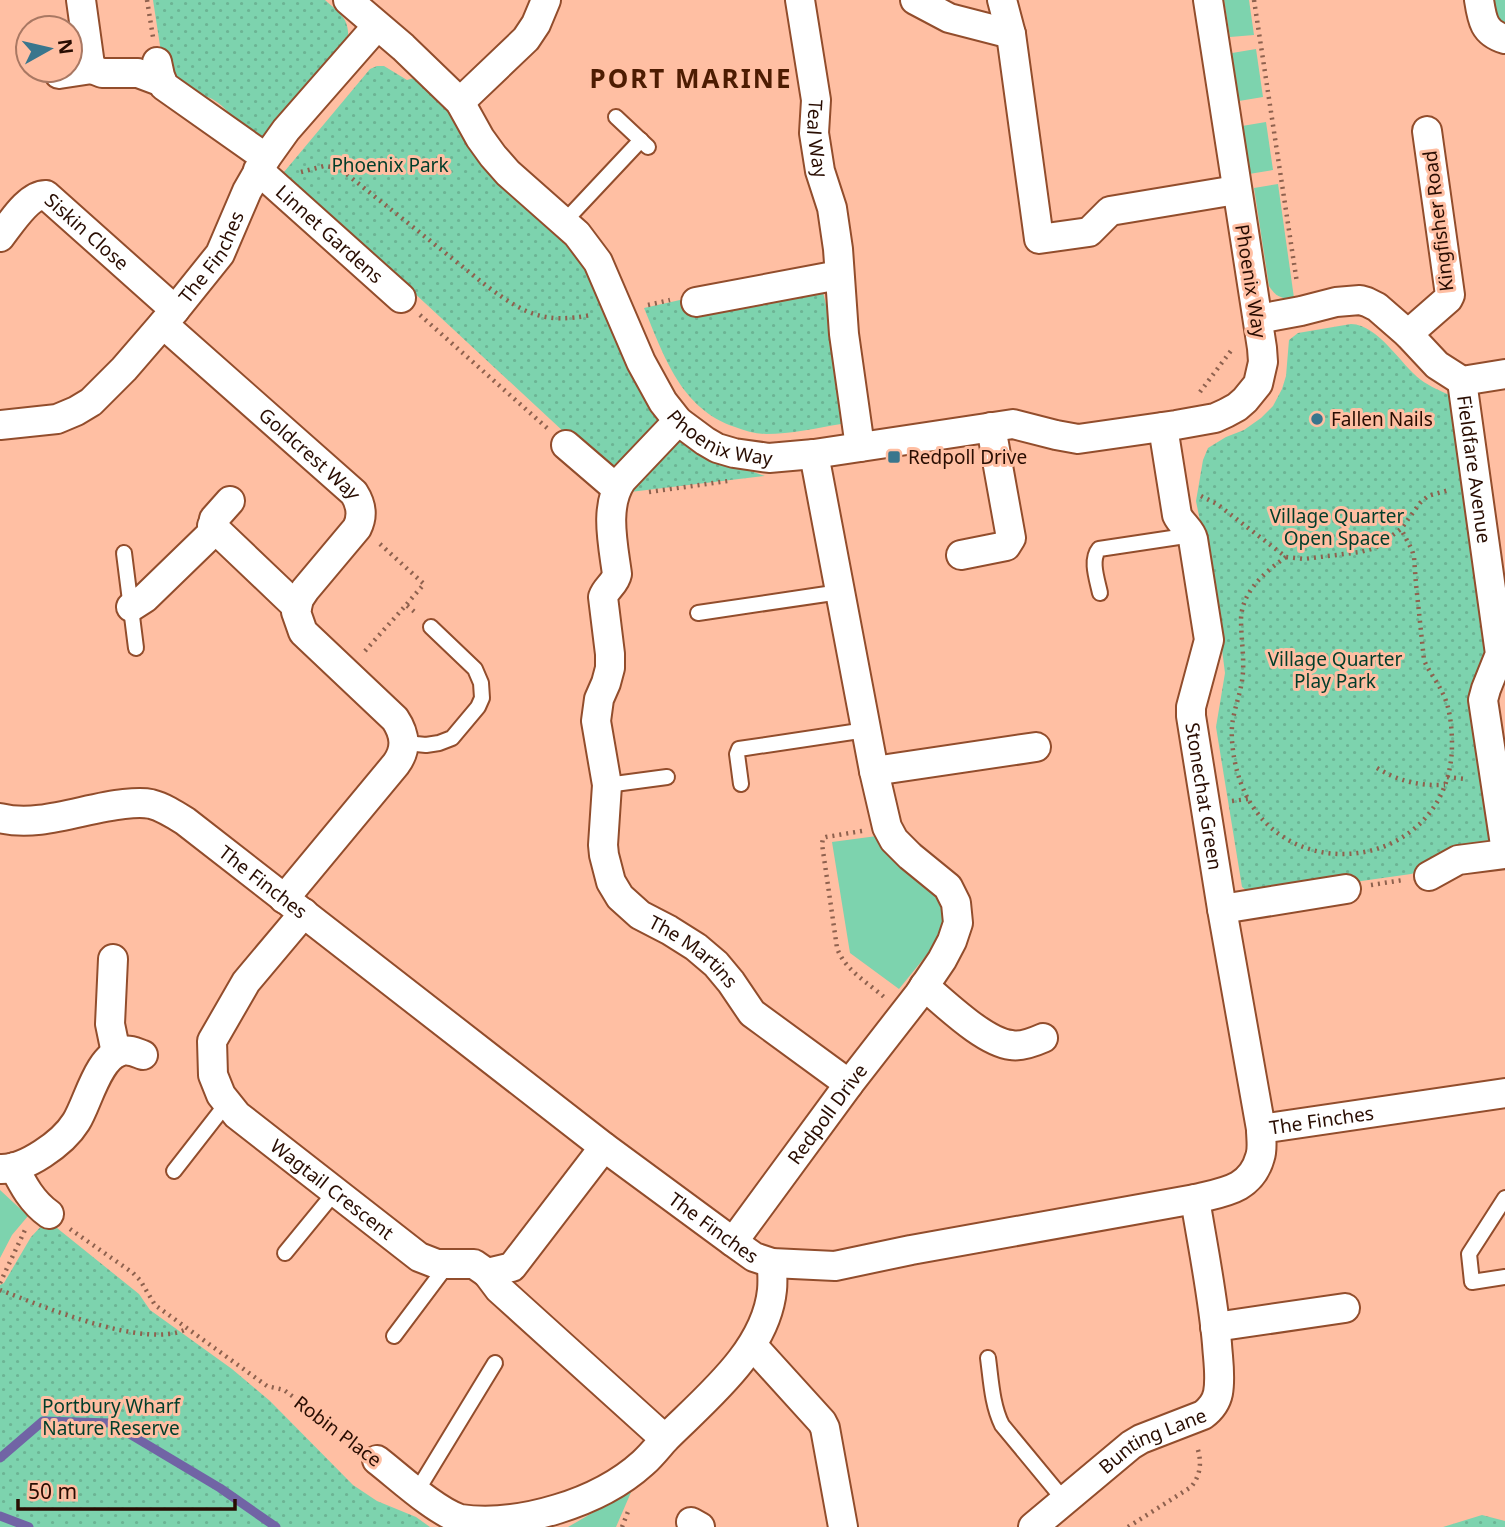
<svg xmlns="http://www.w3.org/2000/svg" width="1505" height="1527" font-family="'Noto Sans',sans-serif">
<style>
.grass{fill:#7dd3ae}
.park{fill:url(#park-dots)}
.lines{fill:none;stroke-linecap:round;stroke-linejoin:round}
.stream{stroke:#7164a5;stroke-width:9}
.lane-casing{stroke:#924d2c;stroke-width:18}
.street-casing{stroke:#924d2c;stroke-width:32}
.path{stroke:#8e614e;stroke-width:4.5;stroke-dasharray:2 5;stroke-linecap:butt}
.lane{stroke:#fff;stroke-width:14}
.street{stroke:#fff;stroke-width:28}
.poi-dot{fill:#39768d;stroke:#ffbfa3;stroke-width:2.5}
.labels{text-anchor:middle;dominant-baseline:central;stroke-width:6;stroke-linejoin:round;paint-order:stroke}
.street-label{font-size:19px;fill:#290d02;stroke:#ffbfa3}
.park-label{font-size:19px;fill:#003d2a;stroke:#ffbfa3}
.poi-label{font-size:19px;fill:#290d02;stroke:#ffbfa3;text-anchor:start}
.district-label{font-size:26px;font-weight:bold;letter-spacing:2px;fill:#4d1c02;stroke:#ffbfa3}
</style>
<defs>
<pattern id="park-dots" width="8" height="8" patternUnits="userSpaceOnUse" patternTransform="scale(1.75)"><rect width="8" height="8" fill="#7dd3ae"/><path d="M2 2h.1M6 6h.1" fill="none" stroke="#6cb494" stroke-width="1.8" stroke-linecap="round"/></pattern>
</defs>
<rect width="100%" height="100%" fill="#ffbfa3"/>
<!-- grass -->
<g class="grass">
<path d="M1224,0H1249L1254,35L1230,37Z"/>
<path d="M1492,0H1505V28L1497,20Z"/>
<path d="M1256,49L1263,97L1239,101L1232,53Z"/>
<path d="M1266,122L1273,170L1249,174L1242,126Z"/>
<path d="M1278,184L1294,298C1282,300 1275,296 1269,286L1254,188Z"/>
<path d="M877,836C882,844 885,852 892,859C921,886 955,893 938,941L899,989L850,953L832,842Z"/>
<path d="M0,1190L28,1216L12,1235L0,1258Z"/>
<path d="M632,1490L616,1527H568L575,1523Z"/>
</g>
<!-- park -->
<g class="park">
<path d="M153,0H325C342,15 350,19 348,43L267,135L259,138C253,133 245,129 240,124C226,111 214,91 192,97L163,65Z"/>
<path d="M377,66H384L407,80L414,78L443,103L475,156L563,239L576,253L591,277L662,421L607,472L284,172L370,69Z"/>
<path d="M821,284L829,317L842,407L841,424C817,428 791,434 766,434C756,434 745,431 735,427C681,409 664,356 644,308L689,298Z"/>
<path d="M1351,324C1379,325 1400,364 1421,380C1429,386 1441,391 1451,396L1488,651L1486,660L1472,684L1469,701L1493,849L1411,874L1333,885L1249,892L1242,887L1216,727L1225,673L1216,602L1196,501L1203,460L1208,448L1226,437L1244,430L1261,418L1273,406L1282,389L1286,376L1289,340L1298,333Z"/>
<path d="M675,438C704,453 733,465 765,476L630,492L628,488Z"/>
<path d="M47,1220L139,1294L150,1310L232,1369L270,1401L353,1485L377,1501L416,1517L430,1527H0V1285L4,1283L31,1237Z"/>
<path d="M1482,1515L1505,1521V1527H1443Z"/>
</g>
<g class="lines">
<!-- stream -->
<g class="stream">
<path d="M0,1458L43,1421L111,1423L220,1488L276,1527"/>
<path d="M0,1516L29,1527"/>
</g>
<!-- lane casing -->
<g class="lane-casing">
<g id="lane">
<path d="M616,117L648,147"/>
<path d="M564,222L641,140"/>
<path d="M124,553L136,648"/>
<path d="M1100,593C1097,579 1090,560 1099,549L1192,535"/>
<path d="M698,613L840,592"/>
<path d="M404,739L416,744L426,745L439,743L452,738L478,707L482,698L481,683L475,669L431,627"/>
<path d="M741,784L737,754L739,749L866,730"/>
<path d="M607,785L667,777"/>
<path d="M174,1171L227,1103"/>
<path d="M1505,1198L1469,1254L1472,1282L1505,1277"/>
<path d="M285,1253L335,1192"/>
<path d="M394,1336L448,1264"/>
<path d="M988,1358C991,1380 992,1405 1002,1425L1064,1500"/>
<path d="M417,1491L495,1363"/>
</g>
</g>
<!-- street casing -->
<g class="street-casing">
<g id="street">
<path d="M81,0L90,65L92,69L102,73H138L162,82"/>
<path id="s1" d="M348,0L403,47L460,102L480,138L493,156L508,173L577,234L598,262L641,362L663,402L678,421L705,441L717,448L734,453L769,458L814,454L1013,424L1056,435L1078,439L1176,425L1215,418L1226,413L1237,407L1245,400L1258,384L1263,362L1262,348L1208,0"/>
<path id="s2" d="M800,0L816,100L814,133L820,171L832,208L838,249L844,334L860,447"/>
<path d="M915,0L949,18L1011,34"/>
<path d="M1002,0L1011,34L1039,239L1089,232L1110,211L1236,190"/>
<path d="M1479,0C1482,20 1484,33 1505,39"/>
<path d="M157,62L160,76L164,86L266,158"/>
<path d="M59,74L92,69"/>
<path d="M460,102L526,39L536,24L546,0"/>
<path id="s3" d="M258,170L401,298"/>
<path id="s4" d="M0,237C11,223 29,194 46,195L175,310"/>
<path d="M696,302L839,275"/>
<path d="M1258,319L1301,311L1336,302L1360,300L1367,302L1377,307L1408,334L1437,365L1462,381L1505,374"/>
<path id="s5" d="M163,324L354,493C361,504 363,516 357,528L305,590L299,599L296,612L303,632L395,719C405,734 407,749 396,764L284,899"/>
<path d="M1408,334L1448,299L1450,295L1427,131"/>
<path id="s6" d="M1462,381L1500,654L1486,689L1483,700L1505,845"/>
<path id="s7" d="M678,421L622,480C604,506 613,544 617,574C615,584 606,588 603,597L610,654V668L606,683L599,699L596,721L607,785L603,845L604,855L611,882L620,897L640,915L669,930L696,947L716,964L731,982L752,1013L849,1084"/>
<path id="s8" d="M0,425L57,419L76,411L91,402L124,369L175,310L220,254L247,191L266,158L286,130L377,26"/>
<path id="s9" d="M1163,427L1177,515C1181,524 1191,530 1193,539L1209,640L1191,707V716L1222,909L1261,1129"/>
<path d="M566,445L616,488"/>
<path d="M212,526L297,607"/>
<path d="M961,555L1006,546L1011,538L991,427"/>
<path d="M131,607L145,598L211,534L214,519L230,501"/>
<path d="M874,771L1036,747"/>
<path id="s10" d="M0,818C39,828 84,808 124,804C133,803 142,802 151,804C163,807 174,814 185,821L604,1147L733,1242L754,1257L772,1263L835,1266L911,1250L1195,1199C1223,1192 1251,1190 1260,1157C1263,1149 1261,1138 1261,1129L1505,1093"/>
<path d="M1429,876L1458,860L1505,854"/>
<path d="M1222,909L1346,889"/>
<path id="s11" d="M304,913L246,982L212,1041L213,1075L221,1095L237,1115L419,1257L437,1264H474L487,1273L512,1267L604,1147"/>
<path d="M113,959L110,1024L116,1053"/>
<path d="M924,986C946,1004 984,1042 1011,1045C1021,1047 1034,1042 1043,1038"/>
<path d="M14,1167C23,1185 32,1202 49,1214"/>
<path d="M0,1169C25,1170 63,1143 76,1122C88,1103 98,1056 122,1051C130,1049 137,1053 143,1055"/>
<path id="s12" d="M733,1242L849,1084L919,994L942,960L952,941L958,923L956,903L948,887L910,856L894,840L887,827L874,771L814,454"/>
<path d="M487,1273L499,1289L665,1439C706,1398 766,1351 772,1290C773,1281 772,1272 772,1263"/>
<path d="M1215,1327L1345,1308"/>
<path d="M753,1346L822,1422L825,1428L843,1527"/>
<path d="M377,1460C399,1477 434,1510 460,1519C520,1527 599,1503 643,1463C651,1456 658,1447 665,1439"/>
<path d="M691,1522L700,1527"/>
<path id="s13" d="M1033,1527L1131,1445L1141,1439L1203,1415C1211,1409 1216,1403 1218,1393C1221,1377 1218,1360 1217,1344C1213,1296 1203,1248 1195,1199"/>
</g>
</g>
<!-- path -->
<g class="path">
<path d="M147,0L153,37"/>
<path d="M1254,0L1297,283"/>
<path d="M301,172L324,166L339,168L488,287C525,314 544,324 591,315"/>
<path d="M648,305L670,300"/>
<path d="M420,315L547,428"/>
<path d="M1200,392L1233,348"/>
<path d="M649,492L728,481"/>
<path d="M1201,496L1217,504L1286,557L1304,559L1360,552L1375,548L1401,529L1420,503L1428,496L1449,490"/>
<path d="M380,544L424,584L406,605"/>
<path d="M1286,557C1265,572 1242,591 1241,619C1241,637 1244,655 1243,672C1242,689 1236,703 1233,719C1230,734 1233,756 1237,771C1271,897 1452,873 1452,744C1452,728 1450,706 1442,692C1437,681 1429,672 1424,660L1416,584L1414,557L1412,550L1401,529"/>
<path d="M365,651L406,605L416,613"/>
<path d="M1377,768C1398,781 1419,786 1445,785"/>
<path d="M1447,777L1466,779"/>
<path d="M1232,801L1248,799"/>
<path d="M862,831L826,837L823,838L822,844L837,948C844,969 868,983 884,997"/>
<path d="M1371,885L1403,880"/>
<path d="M70,1229L133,1273L140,1280L155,1305L267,1386L284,1390L357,1444"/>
<path d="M0,1283L25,1230"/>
<path d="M0,1290C43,1306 144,1350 187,1329"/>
<path d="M622,1527L629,1509"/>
<path d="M1128,1527L1191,1487C1201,1475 1202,1461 1197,1447"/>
</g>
<!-- lane -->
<use href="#lane" class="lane"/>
<!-- street -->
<use href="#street" class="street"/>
</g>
<!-- markers -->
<g class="poi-dot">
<circle cx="1317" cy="419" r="7"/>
<rect x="887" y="450" width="14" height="14" rx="3.5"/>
</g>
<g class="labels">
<!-- street labels -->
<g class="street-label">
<text stroke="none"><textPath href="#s2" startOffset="140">Teal Way</textPath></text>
<text transform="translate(1438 221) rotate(-97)">Kingfisher Road</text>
<text stroke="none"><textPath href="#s4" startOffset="119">Siskin Close</textPath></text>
<text stroke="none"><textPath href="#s3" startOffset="96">Linnet Gardens</textPath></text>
<text stroke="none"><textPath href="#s8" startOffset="285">The Finches</textPath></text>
<text transform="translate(1251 281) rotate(81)">Phoenix Way</text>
<text stroke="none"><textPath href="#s1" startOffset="590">Phoenix Way</textPath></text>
<text stroke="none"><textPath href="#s5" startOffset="196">Goldcrest Way</textPath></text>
<text stroke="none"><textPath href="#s6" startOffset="89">Fieldfare Avenue</textPath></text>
<text stroke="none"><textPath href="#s9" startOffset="380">Stonechat Green</textPath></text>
<text stroke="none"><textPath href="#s10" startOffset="290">The Finches</textPath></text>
<text stroke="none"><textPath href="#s7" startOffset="604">The Martins</textPath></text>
<text stroke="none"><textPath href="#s12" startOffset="159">Redpoll Drive</textPath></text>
<text stroke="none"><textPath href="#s10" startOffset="1528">The Finches</textPath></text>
<text stroke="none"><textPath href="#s11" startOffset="360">Wagtail Crescent</textPath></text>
<text stroke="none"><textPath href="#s10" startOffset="858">The Finches</textPath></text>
<text transform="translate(338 1431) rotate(37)">Robin Place</text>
<text stroke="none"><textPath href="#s13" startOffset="149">Bunting Lane</textPath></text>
</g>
<!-- park labels -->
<g class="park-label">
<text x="390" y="165">Phoenix Park</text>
<text x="1337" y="516">Village Quarter<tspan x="1337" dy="22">Open Space</tspan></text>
<text x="1335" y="659">Village Quarter<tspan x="1335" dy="22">Play Park</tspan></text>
<text x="111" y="1406">Portbury Wharf<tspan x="111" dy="22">Nature Reserve</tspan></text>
</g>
<!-- poi labels -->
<g class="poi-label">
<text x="1331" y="419">Fallen Nails</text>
<text x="908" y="457">Redpoll Drive</text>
</g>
<!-- district labels -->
<g class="district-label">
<text x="691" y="78">PORT MARINE</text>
</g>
</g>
<!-- north arrow -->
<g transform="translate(49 49) rotate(82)"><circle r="33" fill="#ffbfa3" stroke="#a97863" stroke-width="2"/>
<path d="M0-5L12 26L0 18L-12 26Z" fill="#39768d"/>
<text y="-10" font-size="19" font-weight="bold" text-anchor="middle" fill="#290d02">N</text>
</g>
<!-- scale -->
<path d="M18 1499v10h217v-10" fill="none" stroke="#290d02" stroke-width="3.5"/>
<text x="28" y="1499" font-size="21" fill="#290d02" stroke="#ffbfa3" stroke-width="5" paint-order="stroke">50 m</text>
</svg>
